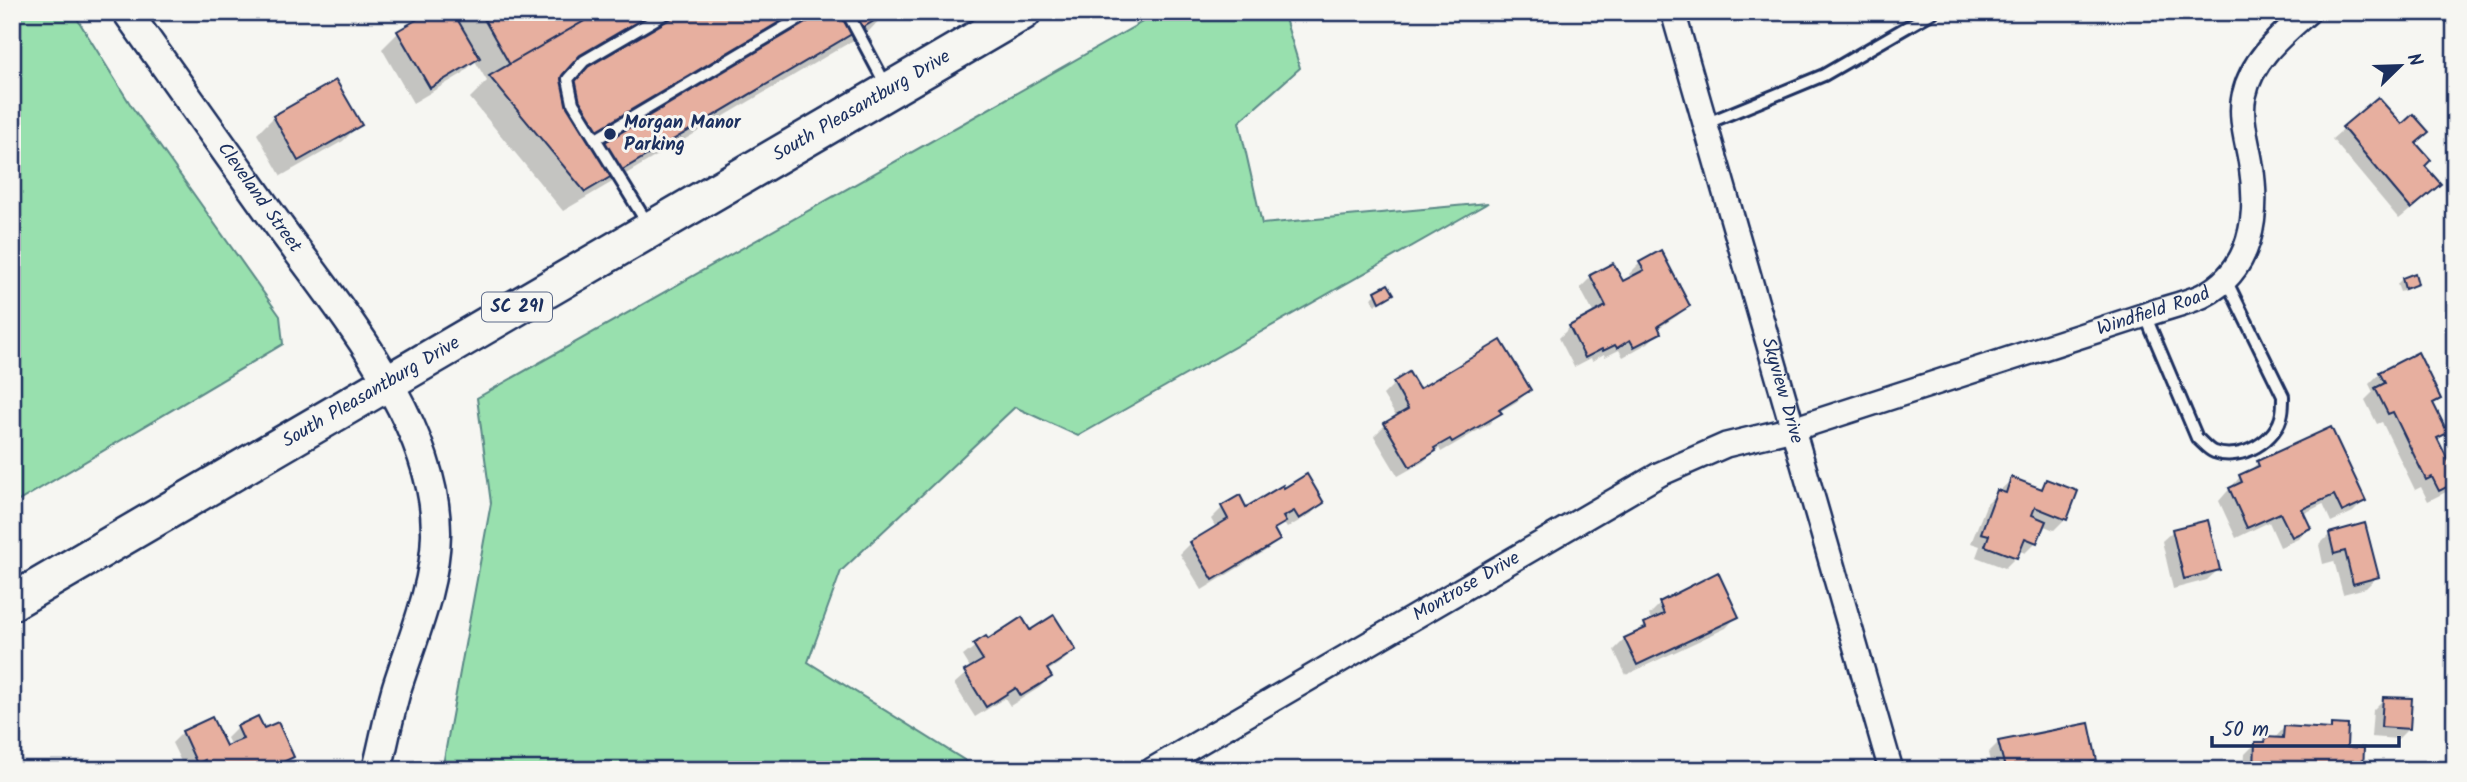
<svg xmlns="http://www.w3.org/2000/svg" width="2467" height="782" font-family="Kalam,sans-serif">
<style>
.green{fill:#98e0ae;stroke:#5a8886;stroke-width:2}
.shadow{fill:#0003}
.building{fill:#e7af9f;stroke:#1b2f5e;stroke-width:2}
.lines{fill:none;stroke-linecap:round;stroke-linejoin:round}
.service-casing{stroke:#1b2f5e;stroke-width:16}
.minor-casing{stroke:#1b2f5e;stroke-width:28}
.tertiary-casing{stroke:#1b2f5e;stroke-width:33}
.primary-casing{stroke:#1b2f5e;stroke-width:40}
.path{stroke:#1b2f5e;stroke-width:4.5;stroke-dasharray:7 5;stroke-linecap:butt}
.service{stroke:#f6f6f2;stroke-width:10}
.minor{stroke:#f6f6f2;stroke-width:23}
.tertiary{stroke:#f6f6f2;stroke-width:28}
.primary{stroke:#f6f6f2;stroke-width:35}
.poi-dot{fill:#1b2f5e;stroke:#f6f6f2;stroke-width:2.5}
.labels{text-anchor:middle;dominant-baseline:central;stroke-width:6;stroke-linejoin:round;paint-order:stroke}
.shield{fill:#f6f6f2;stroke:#5d6b8a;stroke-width:2}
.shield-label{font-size:18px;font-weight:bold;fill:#1b2f5e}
.street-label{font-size:19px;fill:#1b2f5e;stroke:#f6f6f2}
.poi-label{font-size:19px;font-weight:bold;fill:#1b2f5e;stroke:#f6f6f2;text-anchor:start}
</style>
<rect width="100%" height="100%" fill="#f6f6f2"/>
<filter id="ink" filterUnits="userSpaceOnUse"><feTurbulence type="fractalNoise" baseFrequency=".0143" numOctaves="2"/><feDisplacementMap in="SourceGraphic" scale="14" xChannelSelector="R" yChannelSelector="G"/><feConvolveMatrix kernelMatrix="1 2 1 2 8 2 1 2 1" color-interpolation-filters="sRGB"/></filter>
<g filter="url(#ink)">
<!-- green -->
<g class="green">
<path d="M12,12H73L132,107L280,316L283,344L12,505Z"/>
<path d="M1160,12H1283L1300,68L1239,122L1262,224L1488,203L1078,436L1015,407L841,571L808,662L972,765L970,770H442L491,503L477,398Z"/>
</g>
<!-- shadow -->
<g class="shadow">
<path d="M434,12H887L869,31L563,211L470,98L487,81L475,61L462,74L413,103L382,49L398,33Z"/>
<path d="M336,83L359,125L343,141L281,176L257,134L274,117Z"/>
<path d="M2378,99L2415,144L2423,166L2428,195L2399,219L2332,139Z"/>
<path d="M1640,263L1688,305L1677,316L1657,329L1659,332L1648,343L1623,357L1619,350L1605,357L1604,354L1592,361L1591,358L1574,367L1559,338L1570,327L1594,314L1580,288L1591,277L1622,284L1632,279L1629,274Z"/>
<path d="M2402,279L2416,283L2411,288L2400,292L2397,284Z"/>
<path d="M1388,287L1392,294L1375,305L1371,298Z"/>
<path d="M2380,373L2439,399L2432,405L2446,433L2437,441L2455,483L2446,492L2428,501L2421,487L2415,490L2382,422L2377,424L2365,400L2373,392L2369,384Z"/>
<path d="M1409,375L1419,391L1529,390L1518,401L1499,412L1489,424L1441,452L1439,448L1423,462L1398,476L1374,436L1385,425L1397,418L1383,395L1394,384Z"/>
<path d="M2258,463L2364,501L2353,512L2331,522L2323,504L2303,514L2309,528L2298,539L2280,547L2269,522L2236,538L2219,501L2240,477L2247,473Z"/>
<path d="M2012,479L2039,489L2047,481L2065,519L2054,530L2042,525L2036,542L2025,553L2018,550L2016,557L2005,568L1976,557L1980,546L1971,543L1987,503Z"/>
<path d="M1322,503L1311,514L1287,528L1283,522L1273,531L1278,539L1267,550L1202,590L1180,554L1191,543L1216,528L1211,519L1222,508L1246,509Z"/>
<path d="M2173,531L2218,570L2207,580L2173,589L2162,541Z"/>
<path d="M2330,534L2377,577L2366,588L2343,594L2334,561L2323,564L2319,545Z"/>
<path d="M1660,604L1736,617L1726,628L1626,675L1614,650L1625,639L1652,621L1649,615Z"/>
<path d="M1030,632L1074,650L1063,661L1046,672L1050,677L1039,688L1010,706L1005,698L975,717L954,684L971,669L963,656L986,638L988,641Z"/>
<path d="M2384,699L2409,728L2398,739L2371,737L2373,710Z"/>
<path d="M2332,726L2361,770H2244L2245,754L2255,744H2261L2267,739H2274L2284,728L2327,730Z"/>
<path d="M238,727L263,731L292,756L279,770H185L172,743L183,732L225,749L231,746L227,738Z"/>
<path d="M1999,742L2095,760L2085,770H1992L1988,753Z"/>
</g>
<!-- building -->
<g class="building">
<path d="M430,12H453L480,58L430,88L397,31Z"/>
<path d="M480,12H600L510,65Z"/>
<path d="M600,12H889L585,192L489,76Z"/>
<path d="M336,80L362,125L298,161L273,116Z"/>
<path d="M2378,97L2402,124L2413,114L2429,132L2416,143L2431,160L2425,166L2441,184L2411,209L2342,127Z"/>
<path d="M1661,250L1690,306L1658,326L1661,333L1634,347L1630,340L1617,348L1615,345L1603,351L1602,349L1585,358L1569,326L1606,306L1590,275L1613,263L1623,281L1644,270L1639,262Z"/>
<path d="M2415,273L2418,284L2405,289L2402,278Z"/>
<path d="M1388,284L1394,294L1380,302L1375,291Z"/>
<path d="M1501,340L1531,390L1499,410L1502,413L1452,442L1450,439L1434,448L1436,451L1410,467L1384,423L1408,409L1393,382L1409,372L1419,389Z"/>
<path d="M2418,352L2441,399L2433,403L2448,433L2437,438L2455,474V483L2439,491L2432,477L2426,480L2393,412L2388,414L2375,388L2385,383L2379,372Z"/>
<path d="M2331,427L2366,501L2342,512L2334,495L2302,509L2311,528L2292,537L2280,513L2247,528L2229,488L2242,482L2239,475L2259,466L2257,461Z"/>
<path d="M1307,474L1324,503L1299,519L1294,511L1283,517L1286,522L1274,529L1280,540L1213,580L1190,542L1228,519L1221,506L1240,495L1246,507L1283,485L1284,488Z"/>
<path d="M2011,477L2042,489L2046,479L2078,491L2067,520L2035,507L2032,515L2046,521L2037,543L2025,538L2017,558L1985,546L1989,535L1981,533L1997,490L2006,493Z"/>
<path d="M2208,520L2220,570L2184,579L2172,529Z"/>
<path d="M2365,523L2379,577L2353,584L2345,551L2334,554L2329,533Z"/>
<path d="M1718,572L1739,617L1637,665L1624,638L1646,628L1644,623L1664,614L1659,602Z"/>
<path d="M1054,615L1076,650L1047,669L1052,677L1021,696L1016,688L986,707L964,671L983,660L973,644L986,636L988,639L1022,617L1030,630Z"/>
<path d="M2383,697L2412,698L2410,729L2381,727Z"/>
<path d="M258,716L264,728L278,722L294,757L281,763L284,767L279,770H209L205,760L197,764L182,731L212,717L226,746L243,739L237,726Z"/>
<path d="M2089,723L2097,761L2057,770H2000L2004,764L1998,741Z"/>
<path d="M2331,724L2348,725L2347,747L2364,748L2363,770H2254L2255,742H2265L2266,737L2283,738L2284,726L2331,729Z"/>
</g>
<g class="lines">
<!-- service casing -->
<g class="service-casing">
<g id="service">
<path d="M847,12L887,87"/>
<path d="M1705,124L1824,75L1933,12"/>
<path d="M596,139L810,12"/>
<path d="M649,226L573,103L568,79L584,61L668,12"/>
<path d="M2145,315L2197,438C2202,442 2208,450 2214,452C2241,462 2278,440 2282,413C2283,408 2283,401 2283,396L2226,280"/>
</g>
</g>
<!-- minor casing -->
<g class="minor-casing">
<g id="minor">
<path id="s1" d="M1673,12L1891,770"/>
<path id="s2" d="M1152,770L1660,474L1726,445L1793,429L2145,315C2164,308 2184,304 2202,296C2252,271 2259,216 2251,165C2248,144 2239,117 2244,96C2251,60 2282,35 2308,12"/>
</g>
</g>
<!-- tertiary casing -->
<g class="tertiary-casing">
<g id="tertiary">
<path id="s3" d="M127,12C176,81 225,150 274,219C337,307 437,421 436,534C435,588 413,637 397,687C389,714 384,742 377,770"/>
</g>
</g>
<!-- primary casing -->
<g class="primary-casing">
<g id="primary">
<path id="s4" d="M12,602L1023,12"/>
</g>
</g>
<!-- path -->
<path class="path" d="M1848,12H1854"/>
<!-- service -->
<use href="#service" class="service"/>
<!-- minor -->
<use href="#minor" class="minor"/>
<!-- tertiary -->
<use href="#tertiary" class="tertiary"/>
<!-- primary -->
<use href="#primary" class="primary"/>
</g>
</g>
<!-- markers -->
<circle class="poi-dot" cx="610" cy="134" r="7"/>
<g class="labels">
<!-- shield labels -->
<rect class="shield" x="482" y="292.5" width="70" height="29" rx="5"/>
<g class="shield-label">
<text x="517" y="307">SC 291</text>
</g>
<!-- street labels -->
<g class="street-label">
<text stroke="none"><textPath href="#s4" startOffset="984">South Pleasantburg Drive</textPath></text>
<text stroke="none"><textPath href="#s3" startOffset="228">Cleveland Street</textPath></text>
<text stroke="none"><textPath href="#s2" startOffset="1108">Windfield Road</textPath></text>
<text stroke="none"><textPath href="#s1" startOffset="394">Skyview Drive</textPath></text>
<text stroke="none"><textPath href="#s4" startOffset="416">South Pleasantburg Drive</textPath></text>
<text stroke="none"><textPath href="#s2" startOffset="364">Montrose Drive</textPath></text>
</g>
<!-- poi labels -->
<g class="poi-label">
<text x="624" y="123">Morgan Manor<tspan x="624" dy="22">Parking</tspan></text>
</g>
</g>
<!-- margin -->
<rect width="2467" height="782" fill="none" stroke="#f6f6f2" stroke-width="42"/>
<rect x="21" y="21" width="2425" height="740" fill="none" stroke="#1b2f5e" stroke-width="2.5" filter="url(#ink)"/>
<!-- north arrow -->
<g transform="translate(2400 66) rotate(67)" stroke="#f6f6f2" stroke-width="5" paint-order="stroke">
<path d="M0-5L12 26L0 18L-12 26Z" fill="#1b2f5e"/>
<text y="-10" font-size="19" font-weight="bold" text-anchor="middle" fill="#1b2f5e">N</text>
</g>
<!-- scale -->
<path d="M2212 736v10h187v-10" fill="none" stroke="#1b2f5e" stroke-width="3.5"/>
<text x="2222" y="736" font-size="21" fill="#1b2f5e" stroke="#f6f6f2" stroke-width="5" paint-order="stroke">50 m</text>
</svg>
